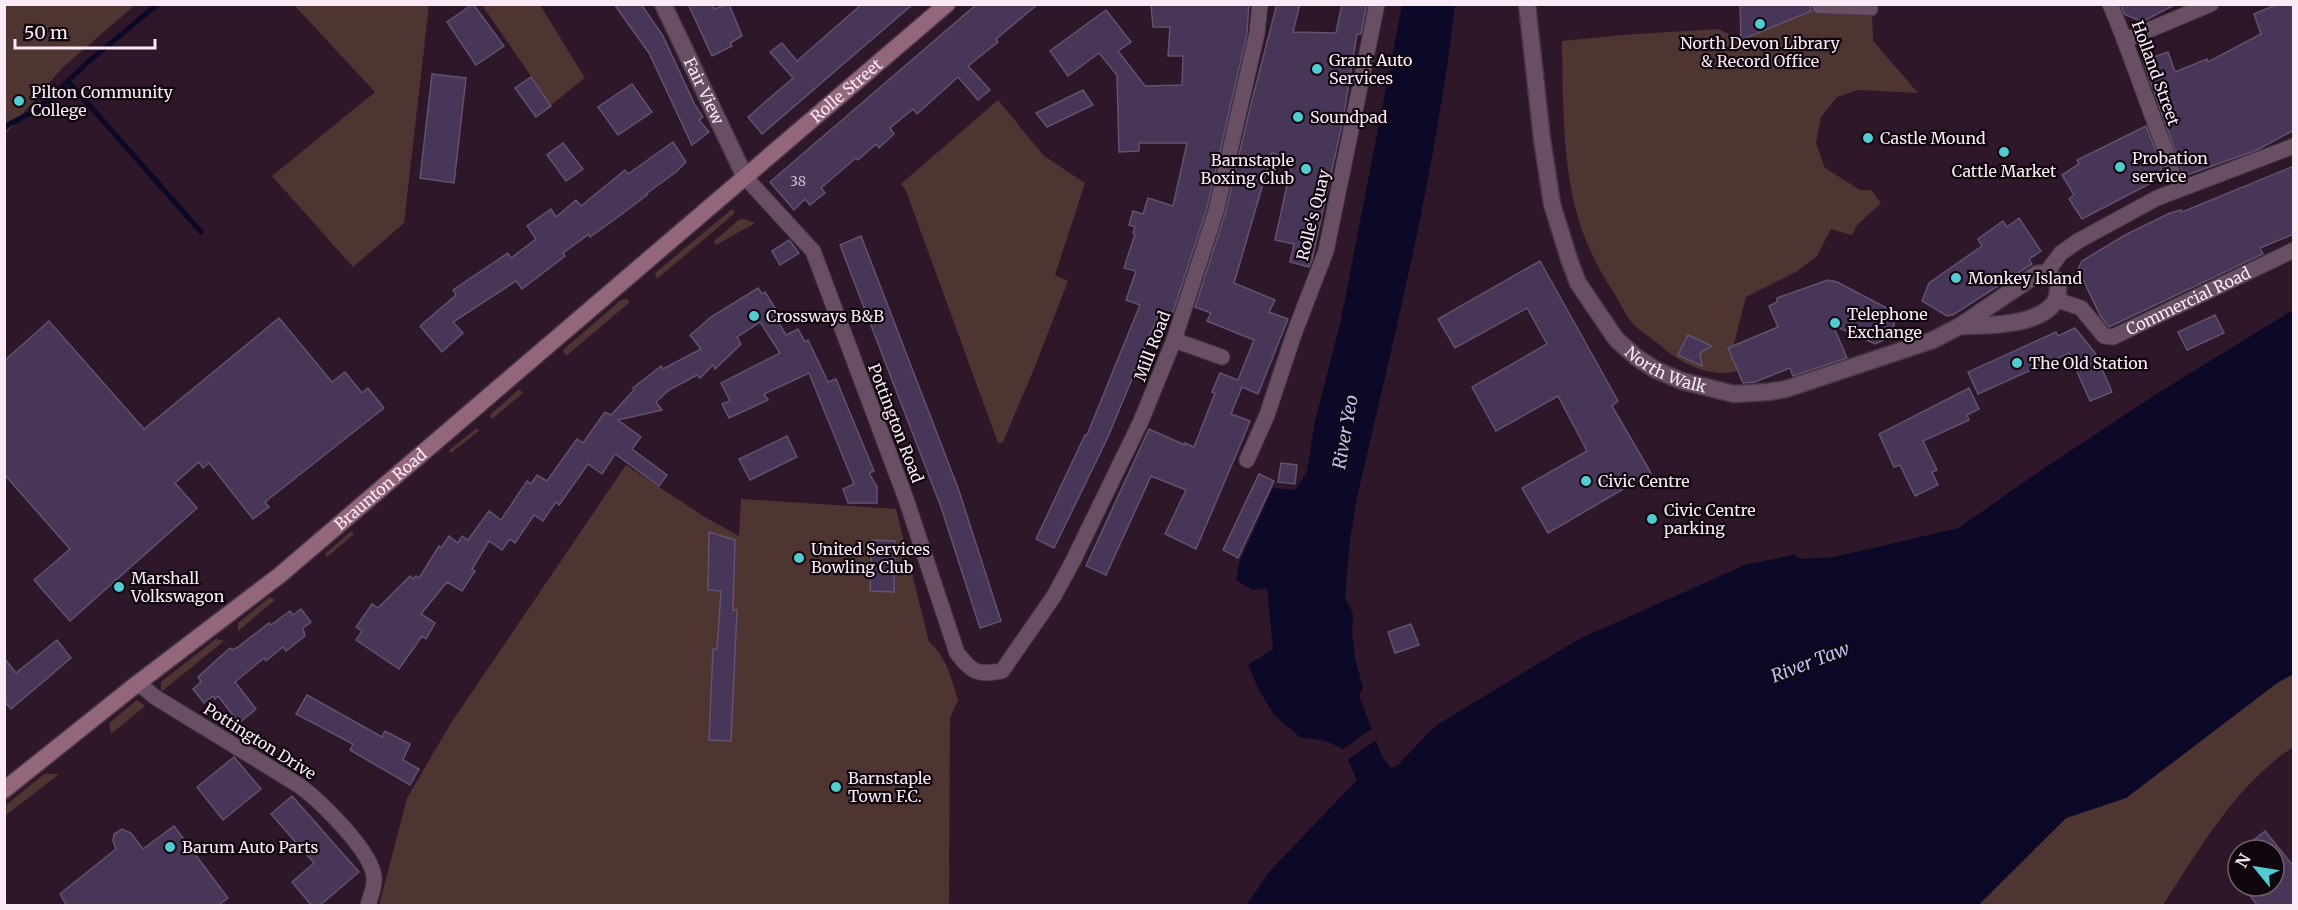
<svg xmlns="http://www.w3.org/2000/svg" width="2298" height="910" font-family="Merriweather,serif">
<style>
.green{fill:#4f3532}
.water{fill:#0b0927}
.pier{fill:#2d1729}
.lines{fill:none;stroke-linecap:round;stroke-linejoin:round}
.stream{stroke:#0b0927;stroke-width:5}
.building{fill:#473658;stroke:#60536e;stroke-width:1.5}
.pedestrian-casing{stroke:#473644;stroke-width:13}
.minor-casing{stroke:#473644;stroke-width:17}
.tertiary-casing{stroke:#473644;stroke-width:19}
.secondary-casing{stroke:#473644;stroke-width:19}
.pedestrian{stroke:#694f63;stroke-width:10}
.minor{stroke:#694f63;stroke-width:15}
.tertiary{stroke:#694f63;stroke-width:16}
.secondary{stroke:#94667c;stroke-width:16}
.poi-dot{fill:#51ccd2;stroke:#10060e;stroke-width:2}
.labels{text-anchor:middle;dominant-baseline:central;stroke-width:4.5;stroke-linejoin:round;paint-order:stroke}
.number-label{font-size:14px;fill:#cdbdce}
.poi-label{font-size:16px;fill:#faeaf6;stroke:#10060e;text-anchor:start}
.street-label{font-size:16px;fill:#faeaf6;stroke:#10060e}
.water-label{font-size:18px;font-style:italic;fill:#bec3f6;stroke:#10060e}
</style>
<rect width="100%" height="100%" fill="#2d1729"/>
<!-- green -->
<g class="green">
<path d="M5,4H135V5L62,68L5,134Z"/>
<path d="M294,5H429L404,223L353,267L272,176L375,92Z"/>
<path d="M482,5H540L585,78L551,105Z"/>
<path d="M1818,8L1872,10L1873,41L1918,93L1858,90L1837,97L1821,117L1816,143L1825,168L1860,190H1871L1881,203L1857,225L1852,235L1831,229L1817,256L1796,272L1746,297L1731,355L1737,371C1712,379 1680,363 1662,347C1653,339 1641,332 1633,324C1625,315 1620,302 1614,293C1597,267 1583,239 1576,210C1562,157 1563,95 1562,41L1622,35L1718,29L1741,40Z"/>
<path d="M998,100L1044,156L1085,183L1055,275L1068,281L1036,364L1003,442L998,443L906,191L901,184Z"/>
<path d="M732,209L735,213L657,279L655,273Z"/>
<path d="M744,219L755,223L716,245L714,241L739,220Z"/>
<path d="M627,299L630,302L566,356L563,350L621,300Z"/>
<path d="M518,390H520L523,393L492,419L490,415Z"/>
<path d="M477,428L479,431L451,453L449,450Z"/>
<path d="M626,465L703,516L739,536L741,499L896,509L929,642C947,657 951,678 958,700L950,718L949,905L379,906L407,798L451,723Z"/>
<path d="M351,531L354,534L327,557L325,554Z"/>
<path d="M270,597L275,600L238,631V623Z"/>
<path d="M216,639L224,641L161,692V682Z"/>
<path d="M2293,674V747C2235,786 2200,848 2163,905L1978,906L2066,818L2126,798L2277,683Z"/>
<path d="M137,700L145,706L111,734L109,723Z"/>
<path d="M44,774H59L5,816V806Z"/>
</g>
<!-- water -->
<path class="water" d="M1402,5H1455C1436,171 1395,334 1357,497L1350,540L1345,597L1353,614L1352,632L1355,659L1363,687L1359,696L1382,756L1391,768L1397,766L1435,726L1579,639L1745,565L1793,555L1801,559L1834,557L1959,528L2031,477L2158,393L2293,310V674L2277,683L2126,798L2066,818L1978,905H1246L1270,871L1357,780L1343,749L1326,741L1300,737L1274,715L1259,690L1248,665L1273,649L1267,588L1252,590L1236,580L1239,563L1273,488L1295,490L1307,472L1315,421L1341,320Z"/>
<!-- pier -->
<path class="pier" d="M1374,727L1379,738L1346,761L1340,751Z"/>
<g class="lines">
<!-- stream -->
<g class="stream">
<path d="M68,81L201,232"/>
<path d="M4,129L9,124L33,112L46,102L87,63L158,4"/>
</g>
</g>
<!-- building -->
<g class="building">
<path d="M473,4L504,46L476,65L447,22Z"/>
<path d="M614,4H641L663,36L695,105L703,117L699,120L709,132L692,145L649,53Z"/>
<path d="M688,4H712L714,9L729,4L742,36L730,43L732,46L712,56Z"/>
<path d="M862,4H913L762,134L748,117L793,78L770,52L782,43L797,61Z"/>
<path d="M977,4H1038L996,39L998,42L968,66L990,90L978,100L958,77L917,114L913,109L890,128L894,134L879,148L876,144L858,160L856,158L836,175L821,188L825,193L810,205L805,199L794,210L770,182Z"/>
<path d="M1151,4H1249L1247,34L1207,208L1172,315L1160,311L1108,437L1054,548L1036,539L1085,435H1087L1140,305L1126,300L1136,271L1124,268L1135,234L1133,233L1135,227L1129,225L1133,211L1143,214L1148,198L1173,206L1187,143H1139V151L1119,152L1117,75L1099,53L1068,76L1050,51L1106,10L1131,42L1118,51L1145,86L1182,85L1183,56H1168L1170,27H1153Z"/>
<path d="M1277,4H1300L1293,32L1336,33L1342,4H1367L1361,34H1357L1343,120L1312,260L1309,267L1290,262L1294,244L1275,240L1293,158L1272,153L1234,283L1275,300L1269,312L1288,319L1258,394L1242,387L1231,414L1250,421L1244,436L1196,549L1165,534L1186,490L1151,476L1106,575L1086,566L1149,429L1185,445V443L1194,447L1215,393L1212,392L1220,373L1238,380L1254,340L1207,321L1211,313L1195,307L1225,214L1251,104Z"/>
<path d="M1740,4H1810L1811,11L1741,40Z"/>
<path d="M2121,4H2176L2142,22L2124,14Z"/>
<path d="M2278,4H2294V130L2257,150L2184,176L2143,61L2168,52L2175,72L2207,59L2208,62L2261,34L2254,14Z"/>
<path d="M432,74L466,78L454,183L420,178Z"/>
<path d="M531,77L551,106L536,117L515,88Z"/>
<path d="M632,84L652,112L618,135L598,107Z"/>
<path d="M1083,90L1093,105L1047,127L1036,113Z"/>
<path d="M2146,126L2162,167L2155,181L2082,219L2069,199L2074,195L2062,175L2079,164L2077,160Z"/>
<path d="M673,142L686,162L676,172L646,194L647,195L622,214L590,237L589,234L563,253L565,256L522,289L516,281L453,322L463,333L442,352L420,326L456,295L453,290L508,253L511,258L536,239L527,226L551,209L556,217L576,200L581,206L625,170L628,174Z"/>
<path d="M563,143L583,169L566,181L547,155Z"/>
<path d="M2294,166V234L2260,248L2263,254L2109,327L2101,317L2078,269L2082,261L2125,235L2170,213L2181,210L2182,212Z"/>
<path d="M2019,218L2041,251L2029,259L2032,264L1953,315L1947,316L1922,301L1929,283L1982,246L1978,239L2003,221L2007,227Z"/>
<path d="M861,236L958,488L1001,621L980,628L941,507L840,245Z"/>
<path d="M789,240L799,253L780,265L772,251Z"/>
<path d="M1540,261L1618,401L1612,406L1651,473L1548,533L1522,488L1587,451L1558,396L1496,431L1472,387L1547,344L1527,308L1455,348L1438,319Z"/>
<path d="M1828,280L1837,282L1885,307L1895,319L1894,326L1886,339L1875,344L1833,325L1847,358L1793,376L1790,368L1755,382L1743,383L1728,348L1778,327L1769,306L1777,302V298Z"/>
<path d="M758,288L762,294L765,292L775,308L771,310L786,335L798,329L805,342L808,340L828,382L836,379L874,471L869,473L877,487V503H848L843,489L854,484L809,373L764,394L768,400L729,418L722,404L730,401L721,383L780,353L760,322L737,337L741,344L715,369L713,365L700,378L697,375L669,390L656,402L662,410L618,420L641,437L632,449L667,475L659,486L615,454L602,474L588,464L559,505L556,502L543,521L534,515L515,543L510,539L502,550L489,541L472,569L475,571L462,591L447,582L421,614L435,623L426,639L422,636L399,669L356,640L362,631L356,627L372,604L378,608L410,576L413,579L416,576L419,578L439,546L441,548L449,536L458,543L462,536L468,540L489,511L501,520L527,481L531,484L537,475L547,481L577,439L583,443L605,412L611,415L634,390L633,388L661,366L663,369L701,349L690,335L711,317Z"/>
<path d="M2215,315L2224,333L2187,350L2178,332Z"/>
<path d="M279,318L332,382L345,372L362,393L368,388L384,408L265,502L269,507L253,519L209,463L203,468L199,462L175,483L197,508L70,621L34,580L70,549L4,474V361L49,321L144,429Z"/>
<path d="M2075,328L2095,353L2112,392L2090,401L2069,353L1978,394L1968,372L2056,332L2058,336Z"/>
<path d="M1688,335L1712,346L1700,353L1702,366L1678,355Z"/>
<path d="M1969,388L1979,409L1967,415L1969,420L1923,441L1937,470L1932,472L1938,485L1915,496L1900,465L1894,467L1879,434Z"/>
<path d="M787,436L797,457L750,480L739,459Z"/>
<path d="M1281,463L1297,465L1295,484L1278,482Z"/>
<path d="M1259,474L1274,481L1238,558L1223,550Z"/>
<path d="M709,532L735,540L733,610H737L731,741L709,740L713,649H717L721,591L708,590Z"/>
<path d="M872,540L895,541L894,592L870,591Z"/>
<path d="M301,609L311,622L303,628L305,636L286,651L283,647L266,661L264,658L235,682L256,709L239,723L218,696L215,699L213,696L204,703L193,689L201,682L198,677L230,648L232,650L238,647L269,623L271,625L290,611L293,615Z"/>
<path d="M1411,624L1419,645L1395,653L1388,632Z"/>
<path d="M57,640L71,658L11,709L4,701V658L16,673Z"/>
<path d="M307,695L382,737L385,731L410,744L403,760L419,769L410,785L350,750L353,744L296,714Z"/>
<path d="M234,757L261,789L223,820L197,787Z"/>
<path d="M292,796L359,872L319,906H312L292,882L314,863L271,814Z"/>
<path d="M174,826L228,898L217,906H67L60,894L116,849L113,841L114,834L122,829L131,833L143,849Z"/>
<path d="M2265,831L2294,867V906H2258L2242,886H2274V850H2241Z"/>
</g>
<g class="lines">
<!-- pedestrian casing -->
<g class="pedestrian-casing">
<g id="pedestrian">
<path d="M1817,4L1818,8L1872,10V4"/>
<path d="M2170,162L2181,188"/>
</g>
</g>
<!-- minor casing -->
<g class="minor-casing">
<g id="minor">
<path d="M2110,4C2132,56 2149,110 2170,162"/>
<path d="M2125,40L2211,4"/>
<path d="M745,177L813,251L906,499L957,653C973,673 976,675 1002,671L1054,596L1073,561L1141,421L1174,340L1216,211L1257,33L1260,4"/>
<path d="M2046,273L2061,253L2078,241L2157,198L2294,146"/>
<path id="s1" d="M2057,300L2081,308L2104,336L2113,337L2294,250"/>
<path d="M1174,340L1222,357"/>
<path d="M1247,460L1267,415L1294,334L1326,251L1377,4"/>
<path d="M138,683L155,697L300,786C320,801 373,852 374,878C375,887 370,897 368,906"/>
</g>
</g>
<!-- tertiary casing -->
<g class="tertiary-casing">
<g id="tertiary">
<path id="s2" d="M663,4L745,177"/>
<path id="s3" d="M1527,4L1542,139L1552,204L1569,259L1578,283L1616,339L1636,357L1656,370L1682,381L1734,394L1768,392L1786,389L1933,340L1960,326L2037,274L2046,273L2057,281C2068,326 1989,326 1960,326"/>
</g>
</g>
<!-- secondary casing -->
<g class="secondary-casing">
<g id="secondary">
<path id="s4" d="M4,790L138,683L280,575L947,4"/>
</g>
</g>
<!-- pedestrian -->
<use href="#pedestrian" class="pedestrian"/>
<!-- minor -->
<use href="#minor" class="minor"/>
<!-- tertiary -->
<use href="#tertiary" class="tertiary"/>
<!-- secondary -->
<use href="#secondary" class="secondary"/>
</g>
<!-- markers -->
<g class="poi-dot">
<circle cx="1760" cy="24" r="6"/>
<circle cx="1317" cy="69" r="6"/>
<circle cx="19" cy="101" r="6"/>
<circle cx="1298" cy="117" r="6"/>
<circle cx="1868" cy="138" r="6"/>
<circle cx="2004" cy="152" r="6"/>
<circle cx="2120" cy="167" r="6"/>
<circle cx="1306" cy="169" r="6"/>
<circle cx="1956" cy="278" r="6"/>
<circle cx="754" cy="316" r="6"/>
<circle cx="1835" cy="323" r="6"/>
<circle cx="2017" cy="363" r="6"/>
<circle cx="1586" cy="481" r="6"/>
<circle cx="1652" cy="519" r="6"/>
<circle cx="799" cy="558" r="6"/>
<circle cx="119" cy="587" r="6"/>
<circle cx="836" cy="787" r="6"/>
<circle cx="170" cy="847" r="6"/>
</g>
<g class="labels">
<!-- number labels -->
<g class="number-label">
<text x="798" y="181">38</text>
</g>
<!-- poi labels -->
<g class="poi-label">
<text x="1760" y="43" text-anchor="middle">North Devon Library<tspan x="1760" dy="18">&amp; Record Office</tspan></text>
<text x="1329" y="60">Grant Auto<tspan x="1329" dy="18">Services</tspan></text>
<text x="31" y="92">Pilton Community<tspan x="31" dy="18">College</tspan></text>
<text x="1310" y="117">Soundpad</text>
<text x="1880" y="138">Castle Mound</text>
<text x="2132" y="158">Probation<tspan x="2132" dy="18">service</tspan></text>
<text x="1294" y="160" text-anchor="end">Barnstaple<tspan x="1294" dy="18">Boxing Club</tspan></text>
<text x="2004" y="171" text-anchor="middle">Cattle Market</text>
<text x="1968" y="278">Monkey Island</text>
<text x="1847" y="314">Telephone<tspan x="1847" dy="18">Exchange</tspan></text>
<text x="766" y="316">Crossways B&amp;B</text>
<text x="2029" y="363">The Old Station</text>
<text x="1598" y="481">Civic Centre</text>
<text x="1664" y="510">Civic Centre<tspan x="1664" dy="18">parking</tspan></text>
<text x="811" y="549">United Services<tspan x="811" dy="18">Bowling Club</tspan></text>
<text x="131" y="578">Marshall<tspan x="131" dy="18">Volkswagon</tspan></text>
<text x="848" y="778">Barnstaple<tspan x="848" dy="18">Town F.C.</tspan></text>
<text x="182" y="847">Barum Auto Parts</text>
</g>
<!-- street labels -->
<g class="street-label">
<text transform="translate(2156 73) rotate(70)">Holland Street</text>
<text stroke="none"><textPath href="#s2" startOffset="96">Fair View</textPath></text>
<text stroke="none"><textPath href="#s4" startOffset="1095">Rolle Street</textPath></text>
<text transform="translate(1313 215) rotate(-76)">Rolle's Quay</text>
<text stroke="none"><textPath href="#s1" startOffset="154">Commercial Road</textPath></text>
<text transform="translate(1152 346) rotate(-69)">Mill Road</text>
<text stroke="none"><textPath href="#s3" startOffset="412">North Walk</textPath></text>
<text transform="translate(896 423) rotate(69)">Pottington Road</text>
<text stroke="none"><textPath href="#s4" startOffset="482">Braunton Road</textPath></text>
<text transform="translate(260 741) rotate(32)">Pottington Drive</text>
</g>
<!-- water labels -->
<g class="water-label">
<text transform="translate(1345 432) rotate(-80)">River Yeo</text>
<text transform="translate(1810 662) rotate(-21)">River Taw</text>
</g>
</g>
<!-- border -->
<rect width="2298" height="910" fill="none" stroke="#faeaf6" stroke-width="12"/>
<!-- north arrow -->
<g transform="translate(2256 868) rotate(300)"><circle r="28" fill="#10060e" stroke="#6e616b" stroke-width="1.5"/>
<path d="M0-4.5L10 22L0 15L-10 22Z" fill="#51ccd2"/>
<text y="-9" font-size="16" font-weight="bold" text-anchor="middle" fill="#faeaf6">N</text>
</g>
<!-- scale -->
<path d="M15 39v9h140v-9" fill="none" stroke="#faeaf6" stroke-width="3"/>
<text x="24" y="39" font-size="18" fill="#faeaf6" stroke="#10060e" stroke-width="4.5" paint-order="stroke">50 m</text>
</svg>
